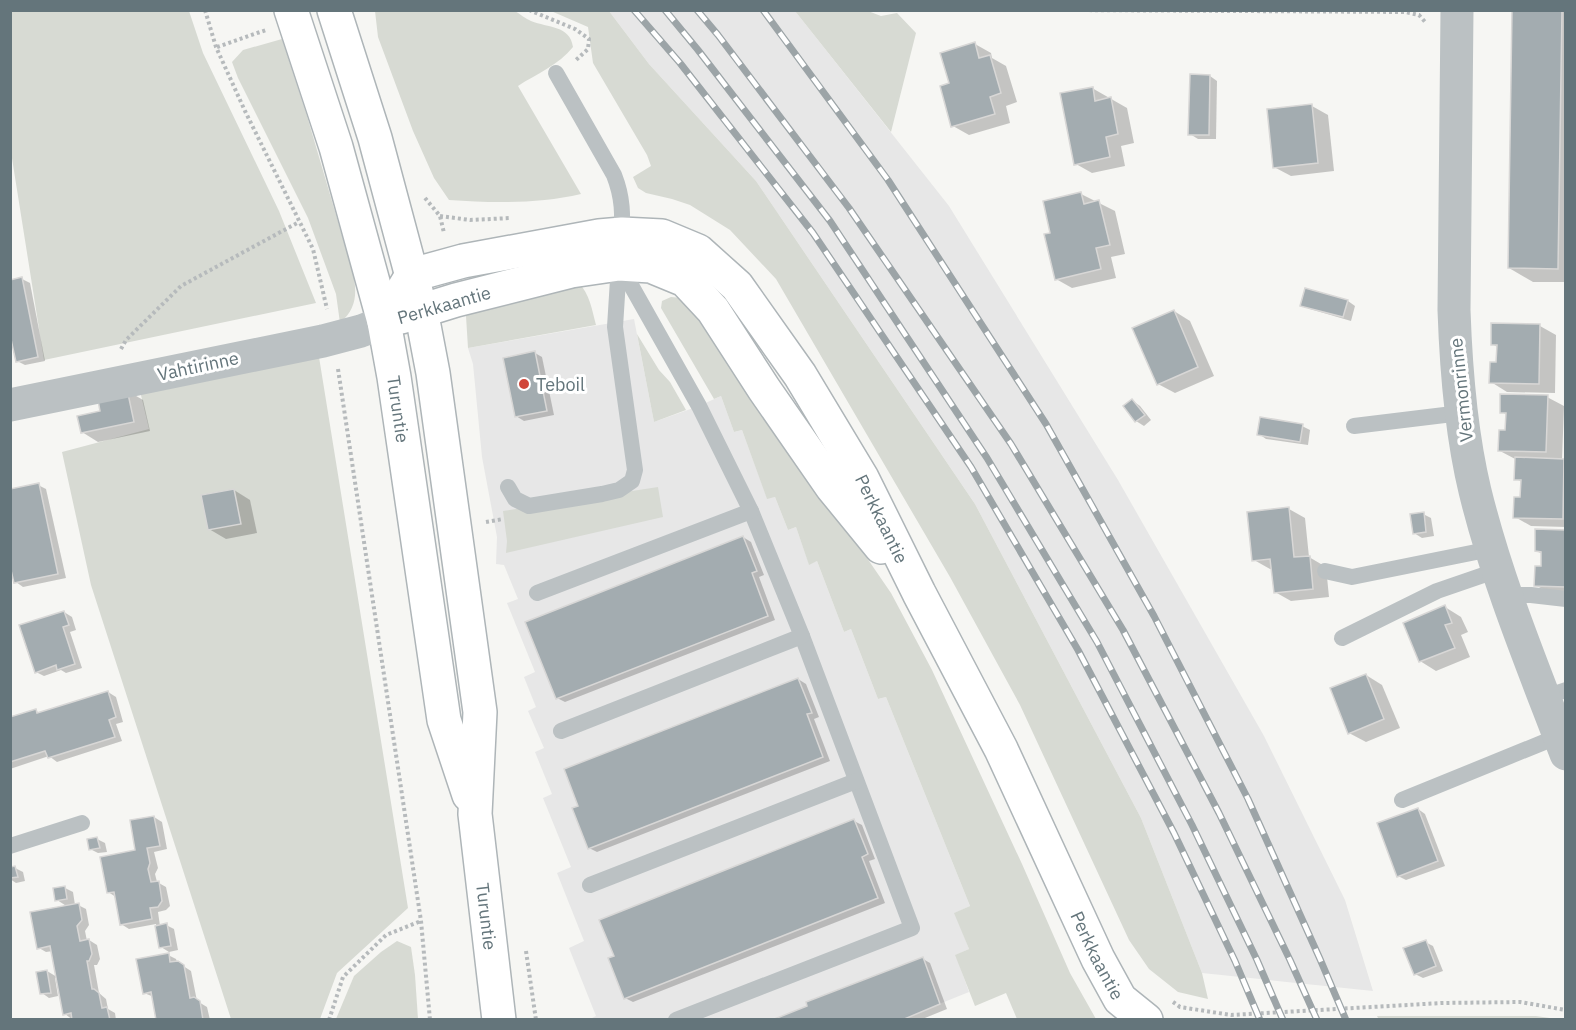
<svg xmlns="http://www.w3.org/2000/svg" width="1576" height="1030" font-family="'IBM Plex Sans',sans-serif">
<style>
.built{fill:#e7e7e7}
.green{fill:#d7dad3}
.shadow{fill:#0003}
.building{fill:#a3acb0;stroke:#d8d7d6;stroke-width:1.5}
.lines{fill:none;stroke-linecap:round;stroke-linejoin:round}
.secondary-casing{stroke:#aeb5b8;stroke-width:36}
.path{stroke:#b6babc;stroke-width:4;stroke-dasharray:3 3;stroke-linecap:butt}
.service{stroke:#bbc1c3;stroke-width:16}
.minor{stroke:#bbc1c3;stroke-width:33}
.secondary{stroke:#fff;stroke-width:33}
.rail-casing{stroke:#9ca4a7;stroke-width:7}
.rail{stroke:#fff;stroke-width:4.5;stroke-dasharray:14;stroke-linecap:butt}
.poi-dot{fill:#d04639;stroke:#fff;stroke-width:2}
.labels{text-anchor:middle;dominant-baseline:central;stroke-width:6;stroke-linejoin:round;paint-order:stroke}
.street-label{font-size:18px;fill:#64757b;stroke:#fff}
.poi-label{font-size:18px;fill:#64757b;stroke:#fff;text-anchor:start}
</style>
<rect width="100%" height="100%" fill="#f6f6f3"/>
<!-- built -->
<g class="built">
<path d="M609,11H795L949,206L1118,480L1264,736L1345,900L1373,991L1202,973L1141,818L975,504L756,181L649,64Z"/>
<path d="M634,319L654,422L699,406L721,396L734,432L742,430L767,498L775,497L788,530L796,527L809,564L817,561L844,632L851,629L878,699L886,697L970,906L955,913L969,949L956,955L969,992L902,1019H590L596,1016L569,948L584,941L557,873L571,867L543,798L552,794L535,752L544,748L528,711L536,707L524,677L535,672L507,603L518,599L504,565L496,564L497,537L482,457L473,364L468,348Z"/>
</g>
<!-- green -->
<g class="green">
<path d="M10,11H189L203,53L279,211L316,303L44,360L11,152Z"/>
<path d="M375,11H515C520,14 526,19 531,21C548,28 570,25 573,47C559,65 536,74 518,86L581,194C538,204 493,203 449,200L434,178L413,131L378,37Z"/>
<path d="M551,11H609L649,64L756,181L975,504L1141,818L1202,973L1208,999L1178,992L1149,969L1129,940L1020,705L950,577L776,279L730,230L690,205L672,199L646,193L638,188L633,177L651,166L647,155L593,63L588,27Z"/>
<path d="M795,11H868L881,16L897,13L916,33L891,132Z"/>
<path d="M282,39L307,116L353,273C357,293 357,308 340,323L336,294L308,218L238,78L232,62L243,50Z"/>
<path d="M578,282C590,294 592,310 596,325L468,348L466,316L490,303Z"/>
<path d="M671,297L682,298L698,312L891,593L932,670L1022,864L1070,973L1096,1019H1017L1006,993L975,1006L955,955L969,949L954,913L970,906L886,697L878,699L851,629L844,632L817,561L809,565L796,527L788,530L775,497L767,499L742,430L734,432L721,396L714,399L661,308L662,301Z"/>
<path d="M637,334L659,370L670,382L686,410L654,422Z"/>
<path d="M319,357L408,908L337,973L320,1019H231L91,585L62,452L149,429L140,391Z"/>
<path d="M658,487L663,517L506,553L507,541L503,511Z"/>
<path d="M397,941L411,947L415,975L418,1019H336L354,976L381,952Z"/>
<path d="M1377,1016H1536L1557,1019L1379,1020Z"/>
</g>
<!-- shadow -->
<g class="shadow">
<path d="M1513,10H1566V282H1533L1509,268Z"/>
<path d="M975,44L991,53L992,58L1006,66L1017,102L1006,106L1010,123L969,135L953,126L951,84Z"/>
<path d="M1210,76L1217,81L1216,139H1198L1190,134Z"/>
<path d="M1092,88L1127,108L1134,143L1121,146L1125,166L1092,173L1076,164Z"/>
<path d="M1312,106L1328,115L1334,171L1291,176L1274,167Z"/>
<path d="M1081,194L1115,211L1125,254L1111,257L1116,278L1072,288L1056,279L1052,234Z"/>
<path d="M22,279L30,283L45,361L25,365L17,361Z"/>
<path d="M1348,301L1355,306L1351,321L1310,309L1302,305Z"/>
<path d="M1174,311L1190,321L1214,376L1175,393L1158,384Z"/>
<path d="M1540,326L1556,335L1555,393L1507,392L1491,382L1498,364L1499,348L1492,344Z"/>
<path d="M535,353L542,357L554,415L524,421L516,416Z"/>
<path d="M126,390L143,400L150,431L98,442L82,432L102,412Z"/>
<path d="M1547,397L1564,406L1562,460L1566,461V527L1531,526L1515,517L1522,499V482L1516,479L1517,460L1500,451L1507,432V415L1502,412Z"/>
<path d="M1133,401L1140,406L1151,420L1144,426L1136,421L1125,407Z"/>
<path d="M1302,426L1310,430L1308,445L1266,439L1259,434Z"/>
<path d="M38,485L46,489L66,578L23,587L16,582Z"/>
<path d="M234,490L250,500L257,533L226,539L209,529Z"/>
<path d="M1289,509L1305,518L1309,557L1326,567L1329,597L1291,601L1275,592L1272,569H1270L1254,560Z"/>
<path d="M1423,514L1431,518L1434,536L1422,538L1414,533Z"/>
<path d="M1566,532V595L1552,594L1535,585L1542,567L1543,554L1536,551Z"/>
<path d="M743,537L751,542L764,575L759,577L775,620L565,702L557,698Z"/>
<path d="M1445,607L1461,617L1468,632L1461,635L1470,657L1436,671L1420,661Z"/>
<path d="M64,612L72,617L76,630L70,632L82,668L66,673L61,670L44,676L36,672Z"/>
<path d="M1366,675L1382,685L1400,728L1366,742L1349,733Z"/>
<path d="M798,679L806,684L819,717L814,719L830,761L597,852L589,848Z"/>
<path d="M108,692L116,697L123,722L116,724L122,741L57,762L49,756L10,769V719L36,711L40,713Z"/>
<path d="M1418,809L1425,814L1445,866L1406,880L1398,876Z"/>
<path d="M154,817L162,822L167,849L154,852L158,868L155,874L157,882L166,887L170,906L166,910L158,912L160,926L166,925L174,929L178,950L169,952L161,947L156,924L129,929L121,924L116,897L108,892L137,851Z"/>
<path d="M854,821L862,825L875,859L869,861L885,903L633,1002L625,998Z"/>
<path d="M97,839L105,843L107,852L98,853L90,849Z"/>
<path d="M15,868L23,872L25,881L16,883L10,879V869Z"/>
<path d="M65,888L73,892L75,905H78L86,909L89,925L85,931L87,941L89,940L97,945L100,959L97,965H94L99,993L106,999L108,1009L115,1013L116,1020H73L65,1014L53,951L46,952L39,948L68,907L57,900Z"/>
<path d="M1425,942L1433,946L1443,971L1423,978L1415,974Z"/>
<path d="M168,955L176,959L177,962L191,971L197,1001L207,1007L210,1020H158L154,997L144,993Z"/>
<path d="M923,959L930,963L947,1009L920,1020H776Z"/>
<path d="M47,971L57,977L55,978L58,996L49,998L42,993Z"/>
</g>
<!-- building -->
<g class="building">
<path d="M1512,10H1562L1558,269L1508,268Z"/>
<path d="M975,42L979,58L990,55L1001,93L990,97L995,114L951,127L940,86L949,83L940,53Z"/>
<path d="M1190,74L1210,75L1209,135H1188Z"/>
<path d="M1093,87L1095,101L1111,97L1118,134L1106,137L1110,157L1074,165L1060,93Z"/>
<path d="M1312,104L1318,163L1273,168L1267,109Z"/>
<path d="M1081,192L1084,204L1099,200L1110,245L1096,248L1101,269L1055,280L1044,234L1050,233L1043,201Z"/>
<path d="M22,277L38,357L16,362L10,335V280Z"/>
<path d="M1305,288L1348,300L1343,317L1300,306Z"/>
<path d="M1174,310L1198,367L1157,385L1132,328Z"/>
<path d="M1491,323L1540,324L1539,384L1489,383L1490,362H1496L1497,345H1491Z"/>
<path d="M535,351L547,411L515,417L503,358Z"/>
<path d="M127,389L134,422L81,433L77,416L100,411L97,395Z"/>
<path d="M1500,394L1548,395L1546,452L1498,451L1499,430H1505L1506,413H1500Z"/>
<path d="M1132,399L1145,415L1135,422L1123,406Z"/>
<path d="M1260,417L1303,424L1300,442L1257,435Z"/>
<path d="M1515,457L1564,459L1563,519L1513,518L1514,497H1520L1521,480H1514Z"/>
<path d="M39,483L58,574L14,583L10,566V489Z"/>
<path d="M234,489L241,524L208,530L201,495Z"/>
<path d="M1289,507L1294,557L1310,556L1313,589L1274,593L1270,559L1252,561L1247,512Z"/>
<path d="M1424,512L1426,532L1413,534L1410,514Z"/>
<path d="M1535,529L1566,530V587L1534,586L1535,566H1541V552L1535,551Z"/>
<path d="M743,536L757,571L752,573L768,616L556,699L525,622Z"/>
<path d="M1445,605L1452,623L1445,625L1455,648L1419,662L1403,623Z"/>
<path d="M64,611L69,625L63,627L75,664L57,670L56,665L35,673L19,625Z"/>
<path d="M1366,674L1384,719L1348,734L1330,688Z"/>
<path d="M798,678L812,713L807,714L823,757L588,849L572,808L578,806L564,769Z"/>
<path d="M108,691L116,717L109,720L115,737L48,758L45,751L10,762V717L36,709L37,713Z"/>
<path d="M1418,808L1438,861L1397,877L1377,823Z"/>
<path d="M154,816L160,846L147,848L150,863L148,869L151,882L159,881L162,901L158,907L150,908L152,919L120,925L114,892L107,893L100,857L135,850L130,820Z"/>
<path d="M854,819L868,854L862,857L878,898L624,999L608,958L614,956L599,920Z"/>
<path d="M97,837L100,848L89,850L87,839Z"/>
<path d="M15,866L18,877L10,878V867Z"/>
<path d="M65,886L67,899L55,901L53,888Z"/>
<path d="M79,903L82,920L77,926L80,941L89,939L92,954L89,961H87L92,989H94L99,993L102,1008L107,1007L110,1020H72L71,1013L63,1015L50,946L37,949L30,912Z"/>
<path d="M167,923L171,946L159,948L155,926Z"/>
<path d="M1426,940L1436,966L1414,975L1403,948Z"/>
<path d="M169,953L170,962L178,961L184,965L190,998L194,997L200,1001L203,1020H156L151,992L143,994L136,959Z"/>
<path d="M923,957L940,1004L902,1020H772L807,1006L806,1002Z"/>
<path d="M47,970L51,993L40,994L36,972Z"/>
</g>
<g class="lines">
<!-- secondary casing -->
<g class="secondary-casing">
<g id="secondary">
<path id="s1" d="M291,10L336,147L384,322L394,377L444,720L469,795"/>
<path id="s2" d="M334,10L375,138L421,310L433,373L480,712L475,814L499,1020"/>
<path d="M401,317L456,300L571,271L619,264L651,266L685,280L713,310L764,389L832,487L881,547"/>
<path id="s3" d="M384,322L412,275L463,261L599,236L622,234L662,236L698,251L737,286L800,375L862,478L919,593L1001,749L1098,959L1120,999L1146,1020"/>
</g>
</g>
<!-- path -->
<g class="path">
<path d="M205,10L216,47L245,111L313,249L327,309"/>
<path d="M529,10L575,29L589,39L588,49L575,61"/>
<path d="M1071,10L1405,12L1419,15L1426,23"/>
<path d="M217,47L266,30"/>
<path d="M425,198L440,216L444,233"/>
<path d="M440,216L470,220L511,218"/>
<path d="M121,349L126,340L181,286L299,222"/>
<path d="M338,369L421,921L430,1020"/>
<path d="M486,522L503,519"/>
<path d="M526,951L536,1020"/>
<path d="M1173,1002L1180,1007L1231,1015L1442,1003L1520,1002L1566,1010"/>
<path d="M329,1020L343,977L386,935L421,921"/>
</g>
<!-- service -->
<g class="service">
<path d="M556,73L614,175C623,198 623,215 621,239"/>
<path d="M619,264L699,406L751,511L802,636L912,928L676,1020"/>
<path d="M1354,426L1461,413"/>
<path d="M508,487L515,499L529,506L602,494L619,490L632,481L635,470L615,327L619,264"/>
<path d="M1325,571L1352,577L1491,549"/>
<path d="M537,593L751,511"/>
<path d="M1507,595H1531L1566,599"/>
<path d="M1342,638L1437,591L1498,570"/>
<path d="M1545,697L1566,690"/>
<path d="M561,731L802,636"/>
<path d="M1402,800L1559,736"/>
<path d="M10,846L82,823"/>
<path d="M590,885L856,781"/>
</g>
<!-- minor -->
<g class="minor">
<path d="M1457,10L1454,310C1456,369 1461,433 1475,491C1497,581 1533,667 1566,754"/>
<path d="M10,405L323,341L361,331L384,322"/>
</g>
<!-- secondary -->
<use href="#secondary" class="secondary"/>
<!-- rail casing -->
<g class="rail-casing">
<g id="rail">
<path d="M634,10L680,63L813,233L971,467L1078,650L1174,833L1235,961L1260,1020"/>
<path d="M665,10L698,50L830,221L987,458L1097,642L1192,825L1257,960L1283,1020"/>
<path d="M697,10L718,35L849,208L1011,444L1123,630L1219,813L1290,960L1317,1020"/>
<path d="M763,10L888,180L1046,424L1154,616L1248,799L1320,959L1346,1020"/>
</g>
</g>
<!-- rail -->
<use href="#rail" class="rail"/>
</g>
<!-- markers -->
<circle class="poi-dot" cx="524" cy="384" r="6"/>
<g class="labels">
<!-- street labels -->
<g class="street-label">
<text transform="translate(444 305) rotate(-16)">Perkkaantie</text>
<text transform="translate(198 366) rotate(-12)">Vahtirinne</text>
<text transform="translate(1461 390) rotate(-96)">Vermonrinne</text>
<text stroke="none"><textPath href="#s1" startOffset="414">Turuntie</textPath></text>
<text stroke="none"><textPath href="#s3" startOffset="675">Perkkaantie</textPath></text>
<text stroke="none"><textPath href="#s2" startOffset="924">Turuntie</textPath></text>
<text stroke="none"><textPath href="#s3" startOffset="1162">Perkkaantie</textPath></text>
</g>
<!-- poi labels -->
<g class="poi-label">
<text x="536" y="384">Teboil</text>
</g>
</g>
<!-- border -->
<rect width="1576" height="1030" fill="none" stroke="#64757b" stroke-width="24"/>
</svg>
